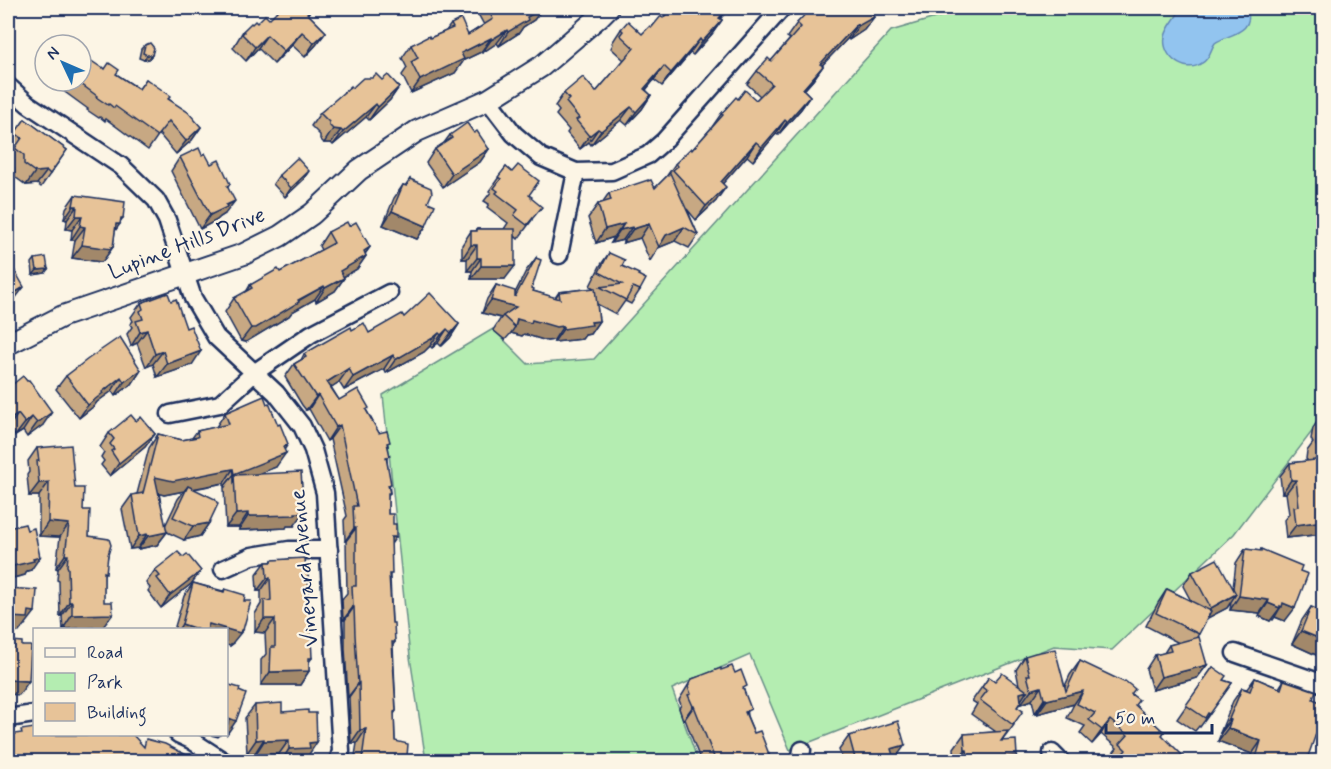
<svg xmlns="http://www.w3.org/2000/svg" width="1331" height="769" font-family="Mynerve,sans-serif">
<style>
.green{fill:#b4edb1;stroke:#688e88;stroke-width:1.5}
.water{fill:#92c4ef;stroke:#6288b5;stroke-width:1.5}
.lines{fill:none;stroke-linecap:round;stroke-linejoin:round}
.minor-casing{stroke:#1b2f5e;stroke-width:21}
.tertiary-casing{stroke:#1b2f5e;stroke-width:24}
.minor{stroke:#fcf5e5;stroke-width:16}
.tertiary{stroke:#fcf5e5;stroke-width:20}
.wall{fill:#c7a883;stroke:#1b2f5e;stroke-width:1.5;fill-rule:evenodd}
.shaded-wall{fill:#a2886a;stroke:#1b2f5e;stroke-width:1.5}
.building{fill:#e7c398;stroke:#1b2f5e;stroke-width:1.5}
.labels{text-anchor:middle;dominant-baseline:central;stroke-width:4.5;stroke-linejoin:round;paint-order:stroke}
.street-label{font-size:22px;fill:#1b2f5e;stroke:#fcf5e5}
</style>
<rect width="100%" height="100%" fill="#fcf5e5"/>
<filter id="ink" filterUnits="userSpaceOnUse"><feTurbulence type="fractalNoise" baseFrequency=".0167" numOctaves="2"/><feDisplacementMap in="SourceGraphic" scale="12" xChannelSelector="R" yChannelSelector="G"/><feConvolveMatrix kernelMatrix="1 2 1 2 8 2 1 2 1" color-interpolation-filters="sRGB"/></filter>
<g filter="url(#ink)">
<!-- green -->
<path class="green" d="M969,8H1323V417L1234,534L1112,650L1054,646L790,750L750,655L672,689L698,761H426L410,657L383,395L493,329L528,364L594,359L891,31Z"/>
<!-- water -->
<path class="water" d="M1181,8H1247C1256,33 1228,34 1215,43C1210,50 1210,59 1202,63C1185,75 1161,56 1165,37C1167,26 1177,18 1181,8Z"/>
<g class="lines">
<!-- minor casing -->
<g class="minor-casing">
<g id="minor">
<path d="M8,86L28,104L121,166L156,200L167,220L193,298L216,337L276,393L302,426L313,450L325,493L341,751L338,762"/>
<path d="M488,100L514,134L541,157L576,172L612,171L648,155L664,141L782,8"/>
<path d="M559,255L576,172"/>
<path d="M170,414L220,404L254,373L311,334L389,293"/>
<path d="M223,569L252,556L289,550H329"/>
<path d="M1235,653L1324,684"/>
<path d="M8,718L34,714"/>
<path d="M178,734L191,740L225,762"/>
<path d="M1052,753L1061,762"/>
<path d="M800,762L802,750"/>
</g>
</g>
<!-- tertiary casing -->
<g class="tertiary-casing">
<path id="tertiary" d="M8,344L63,316L244,254L280,236L312,214L359,170L417,131L488,100L542,66L599,17L608,8"/>
</g>
<!-- minor -->
<use href="#minor" class="minor"/>
<!-- tertiary -->
<use href="#tertiary" class="tertiary"/>
</g>
<!-- wall -->
<g class="wall">
<path d="M480,8H543L534,20L523,27L519,33L499,46L497,43L482,53L481,52L464,60L455,73L411,93L402,75L407,68L402,58L411,45L430,38L446,31L451,24L468,35L484,25L477,12Z"/>
<path d="M672,8H735L729,14L727,11L720,19L722,20L712,34L693,55L690,53L662,86L654,80L646,90L651,95L642,109L627,125L621,120L591,145L589,142L580,149L567,133L569,130L556,115L559,111L555,106L564,93L596,92L624,60L611,48L613,44L612,43L621,29L642,34L663,18Z"/>
<path d="M815,8H887L874,11L872,14L874,17L864,30L849,40L848,38L822,65L823,66L813,80L804,90L810,96L801,109L778,135L776,134L753,161L747,156L722,184L716,201L696,220L687,209L698,235L689,248L675,241L658,248L650,261L640,238L623,243V240L611,243L614,237L596,243L588,218L598,204L602,203L609,193L655,188L666,177L675,164L692,150L712,127L721,114L738,99L756,100L760,96L747,84L757,71L771,61L790,39L787,37L797,23Z"/>
<path d="M890,8H911L891,14Z"/>
<path d="M311,9L308,14L326,32L316,45L305,57L292,45L274,64L258,48L246,61L233,48L243,31L252,24Z"/>
<path d="M145,45L149,59L144,60L139,58L141,49Z"/>
<path d="M102,68L116,74L139,89L146,79L201,127L192,140L176,154L159,134L148,150L106,119L105,121L100,117L99,118L87,110L88,109L58,87L62,81H81Z"/>
<path d="M382,80L399,87L390,100L369,120L366,117L333,145L331,143H324L320,139V135L311,126L320,113L352,88Z"/>
<path d="M1323,80V98L1319,87Z"/>
<path d="M25,119L67,150L41,187L37,184L26,185L15,177L14,168L8,163V158L12,152L8,148V143Z"/>
<path d="M450,135L489,149L480,162L443,187L426,163L435,149L444,143Z"/>
<path d="M202,155L230,184L228,187L225,214L220,217L217,220L200,229L171,171L180,157Z"/>
<path d="M506,167L531,199L532,220L518,239L515,236L505,279H471L472,271H467V259H462V245L471,231H476L477,229H505H504L508,223L487,207L489,204L484,201L491,192L489,191Z"/>
<path d="M279,175L303,180L285,197L273,184Z"/>
<path d="M410,179L426,226L417,239L383,225L394,198L403,185L405,186Z"/>
<path d="M75,195L120,222L115,231L113,247L103,261L101,262L72,258L75,240H71L72,230L66,229L67,220L64,219L66,208Z"/>
<path d="M349,226L370,247L365,254L366,256L357,269L343,277L344,278L335,291L316,302L315,299L292,312L289,316L246,342L241,341L225,312L234,298L246,292L250,285L280,272L321,250L319,246L328,232Z"/>
<path d="M609,253L622,266L640,290L631,304L625,301L616,314L597,304L599,321L590,334L585,335L582,339L554,342V340L547,341L524,334L522,336L511,333L505,340L493,330L501,318L482,313L487,299L496,285L515,293L526,271L536,258L532,288L533,291L555,298L559,292L594,288L590,286L600,266Z"/>
<path d="M35,259L45,273L33,275L32,263Z"/>
<path d="M141,303L192,365L157,377L153,364L146,367L137,343L131,346L127,334L132,327L130,324L133,321L131,317Z"/>
<path d="M404,317L459,324L450,338L442,346H441L438,343L432,348L430,346L424,352L386,373L384,369L344,390L339,382L331,387L339,400L367,411L379,433L388,445L387,460L390,493L388,495V514L391,544L390,577L392,623L395,642L393,645L396,711L394,714L395,741L403,762H354L357,743H351L349,697H348L345,648V620H343L342,599L347,593L346,541H345L344,520L347,516L330,439L327,441L309,409L306,410L302,405L285,377L294,364L301,360L304,354L352,330L369,333Z"/>
<path d="M141,370L132,384L115,396L112,391L97,402L94,406L79,418L56,389L66,376Z"/>
<path d="M8,388L43,425L27,437L23,431L15,436L8,427Z"/>
<path d="M225,413L284,450L276,467L258,474L294,526H287L286,528L247,530H239V527H226L224,488L225,487H224V483L194,489L209,523L200,536L184,540L167,532L157,545L138,549V548L130,549L122,509L132,495L137,494L149,448L158,434L182,440L192,438L197,431L216,427ZM184,491L178,499L165,526L159,493L164,495Z"/>
<path d="M1323,413V534L1286,538L1284,520L1289,514L1286,493H1282L1280,476L1290,463L1308,461L1306,459L1307,451L1313,443L1311,439L1313,428Z"/>
<path d="M136,421L155,434L145,447L110,476L101,465L104,461L101,457L104,452L100,447L109,433Z"/>
<path d="M37,448L75,488L83,510L89,536L108,555L104,575L103,627L63,629L62,616H60L59,581L57,580L58,569L56,568L60,537L39,536V496H29L27,475L29,472L28,461Z"/>
<path d="M8,528L31,570L27,571L25,575L8,579Z"/>
<path d="M1245,549L1260,551L1261,549L1300,571L1285,621L1275,617L1273,620L1271,619L1270,621L1259,616L1260,613L1230,610L1231,602L1227,608L1207,618L1197,637L1207,665L1197,678L1152,690L1146,669L1155,655L1164,653L1169,645L1179,643L1146,626L1158,603L1167,589L1191,601L1183,586L1192,572L1233,588L1236,563Z"/>
<path d="M272,560L312,658L309,662V671L300,685H261V660L266,654L265,633L255,632V614L261,604V591H257L256,575L266,562H271Z"/>
<path d="M155,570L191,584L161,608L148,591L150,588L146,583Z"/>
<path d="M193,583L223,591L225,589L233,644L230,646L226,630H174L184,596Z"/>
<path d="M1323,595V658L1292,644L1302,620L1311,607L1316,609Z"/>
<path d="M1025,656L1065,686L1070,675L1080,661L1132,694L1135,705L1164,732L1162,735L1183,762H1114L1110,757L1117,748L1101,734L1092,744L1080,733L1085,726L1067,718L1074,704L1037,714V712L1035,713L1032,700L1021,704V702L1017,707L1014,725L1002,741L1013,762H955L954,748L964,734L996,732L971,714L977,704L972,701L989,677L995,681L1019,685L1016,670Z"/>
<path d="M1213,667L1223,680L1232,683L1200,727L1199,726L1195,731L1177,719Z"/>
<path d="M721,670L735,673L744,690L747,716L754,733L772,762H701L685,719L683,720L679,708L681,705L679,700L692,679Z"/>
<path d="M1255,678L1279,688L1284,680L1313,699L1306,762H1250L1252,754L1218,741L1221,733H1220L1233,701L1242,688L1247,689Z"/>
<path d="M255,705L282,712L308,756H304L300,761L280,762L279,754L255,755V753H247L245,718Z"/>
<path d="M849,736L896,758L894,759L895,762H843L839,750Z"/>
</g>
<!-- shaded-wall -->
<g class="shaded-wall">
<path d="M543,8L534,20L523,27L519,33L499,46L508,32L527,17Z"/>
<path d="M728,8H730L709,31L719,18Z"/>
<path d="M868,8H887L874,11L868,20L874,17L864,30L849,40L858,26Z"/>
<path d="M896,8H911L891,14Z"/>
<path d="M722,20L712,34L693,55L702,42Z"/>
<path d="M857,24L848,38L811,77L820,64Z"/>
<path d="M507,30L497,43L482,53L491,40Z"/>
<path d="M302,32L292,45L274,64L284,51Z"/>
<path d="M326,32L316,45L305,57L314,43Z"/>
<path d="M267,35L258,48L246,61L255,47Z"/>
<path d="M491,38L481,52L464,60L455,73L411,93L420,80L461,53Z"/>
<path d="M700,39L690,53L662,86L671,73Z"/>
<path d="M147,55H152L149,59L144,60Z"/>
<path d="M664,66L654,80L635,102L644,89Z"/>
<path d="M823,66L813,80L793,103L803,89Z"/>
<path d="M399,87L390,100L369,120L378,107Z"/>
<path d="M651,95L642,109L627,125L636,112Z"/>
<path d="M810,96L801,109L778,135L787,122Z"/>
<path d="M376,104L366,117L333,145L343,132Z"/>
<path d="M631,107L621,120L591,145L601,131Z"/>
<path d="M785,120L776,134L753,161L762,147Z"/>
<path d="M201,127L192,140L176,154L186,141Z"/>
<path d="M333,129L341,130L331,143H324Z"/>
<path d="M598,129L589,142L580,149L589,136Z"/>
<path d="M756,142L747,156L712,196L721,182Z"/>
<path d="M489,149L480,162L443,187L452,174Z"/>
<path d="M47,171L37,184L26,185L35,172Z"/>
<path d="M309,171L303,180L285,197L291,188Z"/>
<path d="M726,187L716,201L696,220L706,206Z"/>
<path d="M235,201L225,214L220,217L217,220L200,229L210,215Z"/>
<path d="M73,206H77L67,220L64,219Z"/>
<path d="M392,211L426,226L417,239L383,225Z"/>
<path d="M76,216H82L72,230L66,229Z"/>
<path d="M121,218H123L118,224H120L110,238L106,237Z"/>
<path d="M624,224L614,237L596,243L605,229Z"/>
<path d="M649,224L640,238L623,243L633,229Z"/>
<path d="M80,226L85,227L75,240H71Z"/>
<path d="M632,227L623,240L611,243L620,230Z"/>
<path d="M684,227L675,241L658,248L666,235Z"/>
<path d="M82,245L111,247H113L103,261L101,262L72,258Z"/>
<path d="M471,245H477L467,259H462Z"/>
<path d="M370,247L362,258L366,256L357,269L331,284L340,271L364,251Z"/>
<path d="M477,258H481L472,271H467Z"/>
<path d="M481,266H515L505,279H471Z"/>
<path d="M48,269L45,273L33,275L37,270Z"/>
<path d="M344,278L335,291L316,302L325,288Z"/>
<path d="M324,286L315,299L292,312L289,316L246,342L241,341L251,328Z"/>
<path d="M24,287L14,300L8,305V297Z"/>
<path d="M491,300L516,307L503,316L501,318L482,313Z"/>
<path d="M517,319L532,320L563,326L554,340L547,341L524,334L522,336L511,333L515,327Z"/>
<path d="M599,321L590,334L585,335L582,339L554,342L563,329L591,322Z"/>
<path d="M459,324L450,338L441,346L451,333Z"/>
<path d="M447,329L438,343L432,348L441,335Z"/>
<path d="M147,330L137,343L131,346L140,332Z"/>
<path d="M439,333L430,346L424,352L386,373L395,360Z"/>
<path d="M163,351L153,364L146,367L155,354Z"/>
<path d="M201,351L192,365L157,377L167,364Z"/>
<path d="M393,355L384,369L344,390L353,377Z"/>
<path d="M349,368L339,382L318,396L327,382Z"/>
<path d="M141,370L132,384L115,396L124,382Z"/>
<path d="M121,377L112,391L97,402L94,406L79,418L88,405L102,392Z"/>
<path d="M318,395L309,409L306,410L316,397Z"/>
<path d="M52,412L43,425L27,437L37,423Z"/>
<path d="M18,414L8,428V421Z"/>
<path d="M32,417L23,431L15,436L25,423Z"/>
<path d="M340,425L330,439L327,441L336,427Z"/>
<path d="M155,434L145,447L110,476L119,463Z"/>
<path d="M288,444L281,455L286,453L276,467L234,483V475L224,487L234,474Z"/>
<path d="M233,469L224,483L186,490L188,486L184,491L164,495L146,490L155,477Z"/>
<path d="M1291,480H1296L1286,493H1282Z"/>
<path d="M49,482L39,496H29L39,483Z"/>
<path d="M248,513L239,527H226L236,514Z"/>
<path d="M304,513L294,526H287L286,528L239,530L248,516Z"/>
<path d="M1323,521V534L1286,538L1296,525Z"/>
<path d="M48,522L69,524L60,537L39,536Z"/>
<path d="M209,523L200,536L184,540L193,526Z"/>
<path d="M354,528H356L346,541H345Z"/>
<path d="M167,532L157,545L138,549L148,536Z"/>
<path d="M147,534L138,548L130,549L139,536Z"/>
<path d="M391,537H396L387,550Z"/>
<path d="M65,555H68L58,569L56,568Z"/>
<path d="M40,557L31,570L27,571L25,575L8,579V575L13,566Z"/>
<path d="M201,571L191,584L161,608L170,595Z"/>
<path d="M267,578H270L261,591H257Z"/>
<path d="M1236,594L1227,608L1202,621L1211,608Z"/>
<path d="M1239,596L1269,600L1260,613L1230,610Z"/>
<path d="M69,602H72L62,616H60Z"/>
<path d="M1268,603L1280,608L1270,621L1259,616Z"/>
<path d="M1283,603L1295,608L1285,621L1275,617Z"/>
<path d="M353,607H354L345,620H343Z"/>
<path d="M29,611L35,612L25,625H24L19,632L8,631V617Z"/>
<path d="M113,614L103,627L63,629L72,615Z"/>
<path d="M264,619H275L265,633L255,632Z"/>
<path d="M182,624L200,630H178Z"/>
<path d="M209,624L241,630H243L230,646L226,645V630H205Z"/>
<path d="M1301,631L1323,640V658L1292,644Z"/>
<path d="M1207,665L1197,678L1152,690L1161,677Z"/>
<path d="M309,671L300,685H261L270,672Z"/>
<path d="M8,680L29,681L19,695L8,694Z"/>
<path d="M359,683L349,697H348L358,684Z"/>
<path d="M1041,687L1032,700L1021,704L1031,690Z"/>
<path d="M1027,691L1018,705L1020,693Z"/>
<path d="M1083,691L1074,704L1037,714L1047,700Z"/>
<path d="M1044,699H1046L1037,712L1035,713Z"/>
<path d="M693,706H694L685,719L683,720Z"/>
<path d="M229,718L236,721L227,734L226,722Z"/>
<path d="M1229,719L1231,720L1221,733H1220Z"/>
<path d="M1110,720L1101,734L1092,744L1102,730Z"/>
<path d="M1228,728L1261,741L1252,754L1218,741Z"/>
<path d="M366,729L357,743H351L360,730Z"/>
<path d="M211,735H220L218,737Z"/>
<path d="M264,739L255,753H247L256,740Z"/>
<path d="M289,740L279,754L255,755L264,741Z"/>
<path d="M317,742L308,756H304L300,761L281,762L289,749L309,743Z"/>
<path d="M905,745L896,758L886,762L891,749Z"/>
<path d="M965,750H967L960,762H957Z"/>
<path d="M1017,756L1013,762H967L969,759Z"/>
</g>
<!-- building -->
<g class="building">
<path d="M280,8H310L311,9L307,13L326,32L314,43L302,32L284,51L267,35L255,47L242,34L244,32L243,31L251,23L252,24L255,21L257,23L265,15L269,19Z"/>
<path d="M492,8H542L527,17L528,20L508,32L507,30L491,40V38L461,53L464,59L420,80L411,62L418,58L411,45L429,36L430,38L453,28L451,24L461,19L468,35L493,19L491,15L495,13Z"/>
<path d="M672,8H728L719,18L722,20L702,42L700,39L671,73L664,66L644,89L651,95L636,112L631,107L601,131L598,129L589,136L576,120L579,118L566,102L569,99L564,93L583,77L596,92L634,48L620,35L623,31L621,29L628,21L642,34L650,26L652,27L661,16L663,18Z"/>
<path d="M811,8L814,9L815,8H877L871,12L874,17L858,26L857,24L820,64L823,66L803,89L810,96L787,122L785,120L762,147L756,142L721,182L726,187L706,206L673,170L678,166L675,164L691,148L692,150L723,115L721,114L736,97L738,99L745,90L756,100L772,84L757,71L768,58L771,61L801,27L797,23Z"/>
<path d="M150,43L154,48L152,55H147L143,53L145,45Z"/>
<path d="M81,54L102,68L103,67L105,69L109,63L119,70L116,74L139,89L146,79L171,96L168,99L188,112L201,127L186,141L169,121L157,136L115,106L114,108L109,104L108,105L96,97L97,96L77,81H81Z"/>
<path d="M376,74L382,80L388,75L399,87L378,107L376,104L343,132L341,130L333,129L329,125V122L320,113L351,86L352,88L363,78H372Z"/>
<path d="M25,119L67,150L50,174L47,171L35,172L24,164V155L15,148L22,138L15,133Z"/>
<path d="M467,123L474,133L477,131L489,149L452,174L435,149L452,138L450,135Z"/>
<path d="M199,148L202,155L205,153L211,164L219,160L230,184L227,186L235,201L226,205L227,207L210,215L180,157Z"/>
<path d="M297,158L309,171L291,188L279,175Z"/>
<path d="M518,165L539,181L529,195L532,197L531,198L542,207L527,225L514,215L518,210L496,193L498,191L494,188L501,179L498,177L506,167L512,172Z"/>
<path d="M670,173L698,235L684,227L666,235L659,247L649,224L633,229L632,227L620,230L624,224L605,229L598,204L611,200L609,193L648,180V181L651,180L655,188Z"/>
<path d="M410,179L431,188L432,193L428,202L435,205L426,226L392,211L403,185L407,186Z"/>
<path d="M75,195L125,202L123,218H121L120,224H116L113,247H111V249L82,245L85,227L80,226L82,216H76L77,206H73Z"/>
<path d="M347,222L349,226L356,222L370,247L364,251L366,256L340,271L344,278L325,288L324,286L298,300L299,302L256,328H251L234,298L252,288L250,285L278,269L280,272L334,243L328,232Z"/>
<path d="M477,229H515V266H481V258H477V245H471V231H477Z"/>
<path d="M609,253L625,260L622,266L639,274L638,275L646,279L640,290L633,287L626,300L600,287L622,284L599,272Z"/>
<path d="M46,257L48,269L37,270L35,259Z"/>
<path d="M536,258L541,260L532,288L534,289L533,291L560,299L559,292L595,288L599,321L591,322L592,325L563,329V326L556,327L532,320L531,323L517,319L515,327L503,316L516,307L491,300L496,285L515,291V297Z"/>
<path d="M8,259L24,287L8,297Z"/>
<path d="M168,293L171,301L176,299L186,328L191,326L201,351L167,364L163,351L155,354L147,330L140,332L136,321L143,319L140,311L143,309L141,303Z"/>
<path d="M430,293L459,324L452,332L451,333L447,329L441,335L439,333L433,338L395,360L393,355L353,377L349,368L327,382L339,400L358,389L369,408L366,410L379,433L387,431L390,442L387,443L390,456L386,457L391,484L388,485L390,493H388V514H393V524H396V537H391L392,574H389L392,623H394L395,642H392L396,711L394,712L395,741L408,744L407,756L403,755L402,762H368V760L362,759L366,729L360,730L359,683L358,684L355,635L354,607H353L352,586H356V528H354L353,506H357L340,425L336,427L318,395L316,397L294,364L306,357L304,354L323,343L351,327L352,330L364,323L369,333L402,314L404,317Z"/>
<path d="M120,337L141,370L124,382L121,377L102,392L103,393L88,405L66,376L88,359Z"/>
<path d="M23,376L27,381L29,380L52,412L37,423L32,417L25,423L18,414L8,421V388Z"/>
<path d="M264,396L267,404L269,403L278,425L280,424L288,444L283,447L286,453L234,474L233,469L173,481L155,477L167,532L148,536L147,534L139,536L132,495L143,493L158,434L182,440L198,437L197,431L229,424L225,413Z"/>
<path d="M1323,413V431L1320,426Z"/>
<path d="M131,415L136,421L141,417L155,434L119,463L111,451L114,449L110,444L114,439L109,433Z"/>
<path d="M1323,433V458L1316,445L1317,437Z"/>
<path d="M71,445L75,488H84L83,510H90L89,536L109,539L111,545L108,555L106,573L104,572V602H112L113,614L72,615V602H69L68,568L67,566L68,555H65L69,524L48,522L49,482L39,483L37,461H39L37,448Z"/>
<path d="M1323,459V521L1296,525L1294,507L1299,506L1296,480H1291L1290,463Z"/>
<path d="M301,472L304,513H295V515L257,516H248V513L236,514L234,475Z"/>
<path d="M188,486L215,499L218,504L209,523L193,526L173,517Z"/>
<path d="M25,524L27,530L34,528L40,557L33,559L34,561L13,566L8,543V528Z"/>
<path d="M1245,549L1261,551V549L1302,566L1300,571L1308,574L1295,608L1283,603L1282,607L1280,606V608L1268,603L1269,600L1239,596Z"/>
<path d="M178,552L183,557L187,554L201,571L170,595L157,578L160,576L155,570Z"/>
<path d="M305,558L306,572H308L312,658H309V671L270,672L271,647H275V619H264V600L268,601L271,600L270,578H267L266,562H272V560Z"/>
<path d="M1217,559L1236,594L1211,608L1192,572Z"/>
<path d="M193,583L224,592L225,589L245,595L244,601H251L243,630H241L240,633L209,624L207,630H200L182,624Z"/>
<path d="M8,588L37,590L35,612L29,611L28,618L8,617Z"/>
<path d="M1167,589L1211,611L1199,634L1156,613Z"/>
<path d="M1323,600V640L1301,631L1311,607L1318,610Z"/>
<path d="M1199,637L1207,665L1161,677L1155,655L1171,651L1169,645Z"/>
<path d="M8,638L12,639V641L22,642V646H31L29,681L8,680Z"/>
<path d="M1055,649L1066,691L1080,661L1124,682L1125,681L1135,689L1131,694L1139,700L1135,705L1164,732L1162,735L1185,758L1183,762H1118L1117,760L1126,750L1120,744L1128,735L1110,720L1102,730L1089,720L1095,713L1077,704L1083,691L1047,700L1046,699H1044L1041,687L1031,690L1027,675H1030L1025,656L1035,653Z"/>
<path d="M732,666L735,673L741,670L747,686L743,688L751,709L745,712L754,733L760,731L772,762H716L694,706H693L688,695L691,694L688,686L692,679L721,668V670Z"/>
<path d="M1213,667L1226,676L1223,680L1232,683L1210,714L1208,713L1205,718L1186,705Z"/>
<path d="M1002,673L1027,691L1020,693L1021,701L1017,707L1023,711L1013,725L980,700L987,691L982,687L989,677L995,681Z"/>
<path d="M1255,678L1281,689L1284,680L1316,691L1313,699L1323,703V714L1306,762H1256L1255,761L1261,741L1228,728L1231,720L1229,719L1242,688L1250,691Z"/>
<path d="M226,684L240,688L239,691L246,694L236,721L229,718L228,724H226Z"/>
<path d="M282,703V712L308,710V713H316L317,742L309,743L310,748L289,749V740L264,741V739L256,740L255,705Z"/>
<path d="M898,721L905,745L891,749L895,762H856L849,736Z"/>
<path d="M34,728V735H133L144,747L146,739L165,744L200,762H58V760L50,762H8V740H9L8,735L22,733L21,730Z"/>
<path d="M1008,731L1001,741L1016,740L1017,756L969,759L967,750H965L964,734Z"/>
</g>
</g>
<g class="labels">
<!-- street labels -->
<g class="street-label">
<text transform="translate(187 244) rotate(-21)">Lupine Hills Drive</text>
<text transform="translate(305 568) rotate(-95)">Vineyard Avenue</text>
</g>
</g>
<!-- margin -->
<rect width="1331" height="769" fill="none" stroke="#fcf5e5" stroke-width="30"/>
<rect x="15" y="15" width="1301" height="739" fill="none" stroke="#1b2f5e" stroke-width="2" filter="url(#ink)"/>
<!-- legend -->
<rect x="33" y="628" width="195" height="108" fill="#fcf5e5" stroke="#a2a6af" stroke-width="1.5"/>
<rect x="45" y="648" width="30" height="9" fill="#fcf5e5" stroke="#a2a6af" stroke-width="1.5"/>
<text x="87" y="658" font-size="18" fill="#1b2f5e">Road</text>
<rect x="45" y="673" width="30" height="18" fill="#b4edb1" stroke="#a2a6af" stroke-width="1.5"/>
<text x="87" y="688" font-size="18" fill="#1b2f5e">Park</text>
<rect x="45" y="703" width="30" height="18" fill="#e7c398" stroke="#a2a6af" stroke-width="1.5"/>
<text x="87" y="718" font-size="18" fill="#1b2f5e">Building</text>
<!-- north arrow -->
<g transform="translate(63 63) rotate(314)"><circle r="28" fill="#fcf5e5" stroke="#a2a6af" stroke-width="1.5"/>
<path d="M0-4.5L10 22L0 15L-10 22Z" fill="#1f6fb2"/>
<text y="-9" font-size="16" font-weight="bold" text-anchor="middle" fill="#1b2f5e">N</text>
</g>
<!-- scale -->
<path d="M1106 724v9h106v-9" fill="none" stroke="#1b2f5e" stroke-width="3"/>
<text x="1115" y="724" font-size="18" fill="#1b2f5e" stroke="#fcf5e5" stroke-width="4.5" paint-order="stroke">50 m</text>
</svg>
